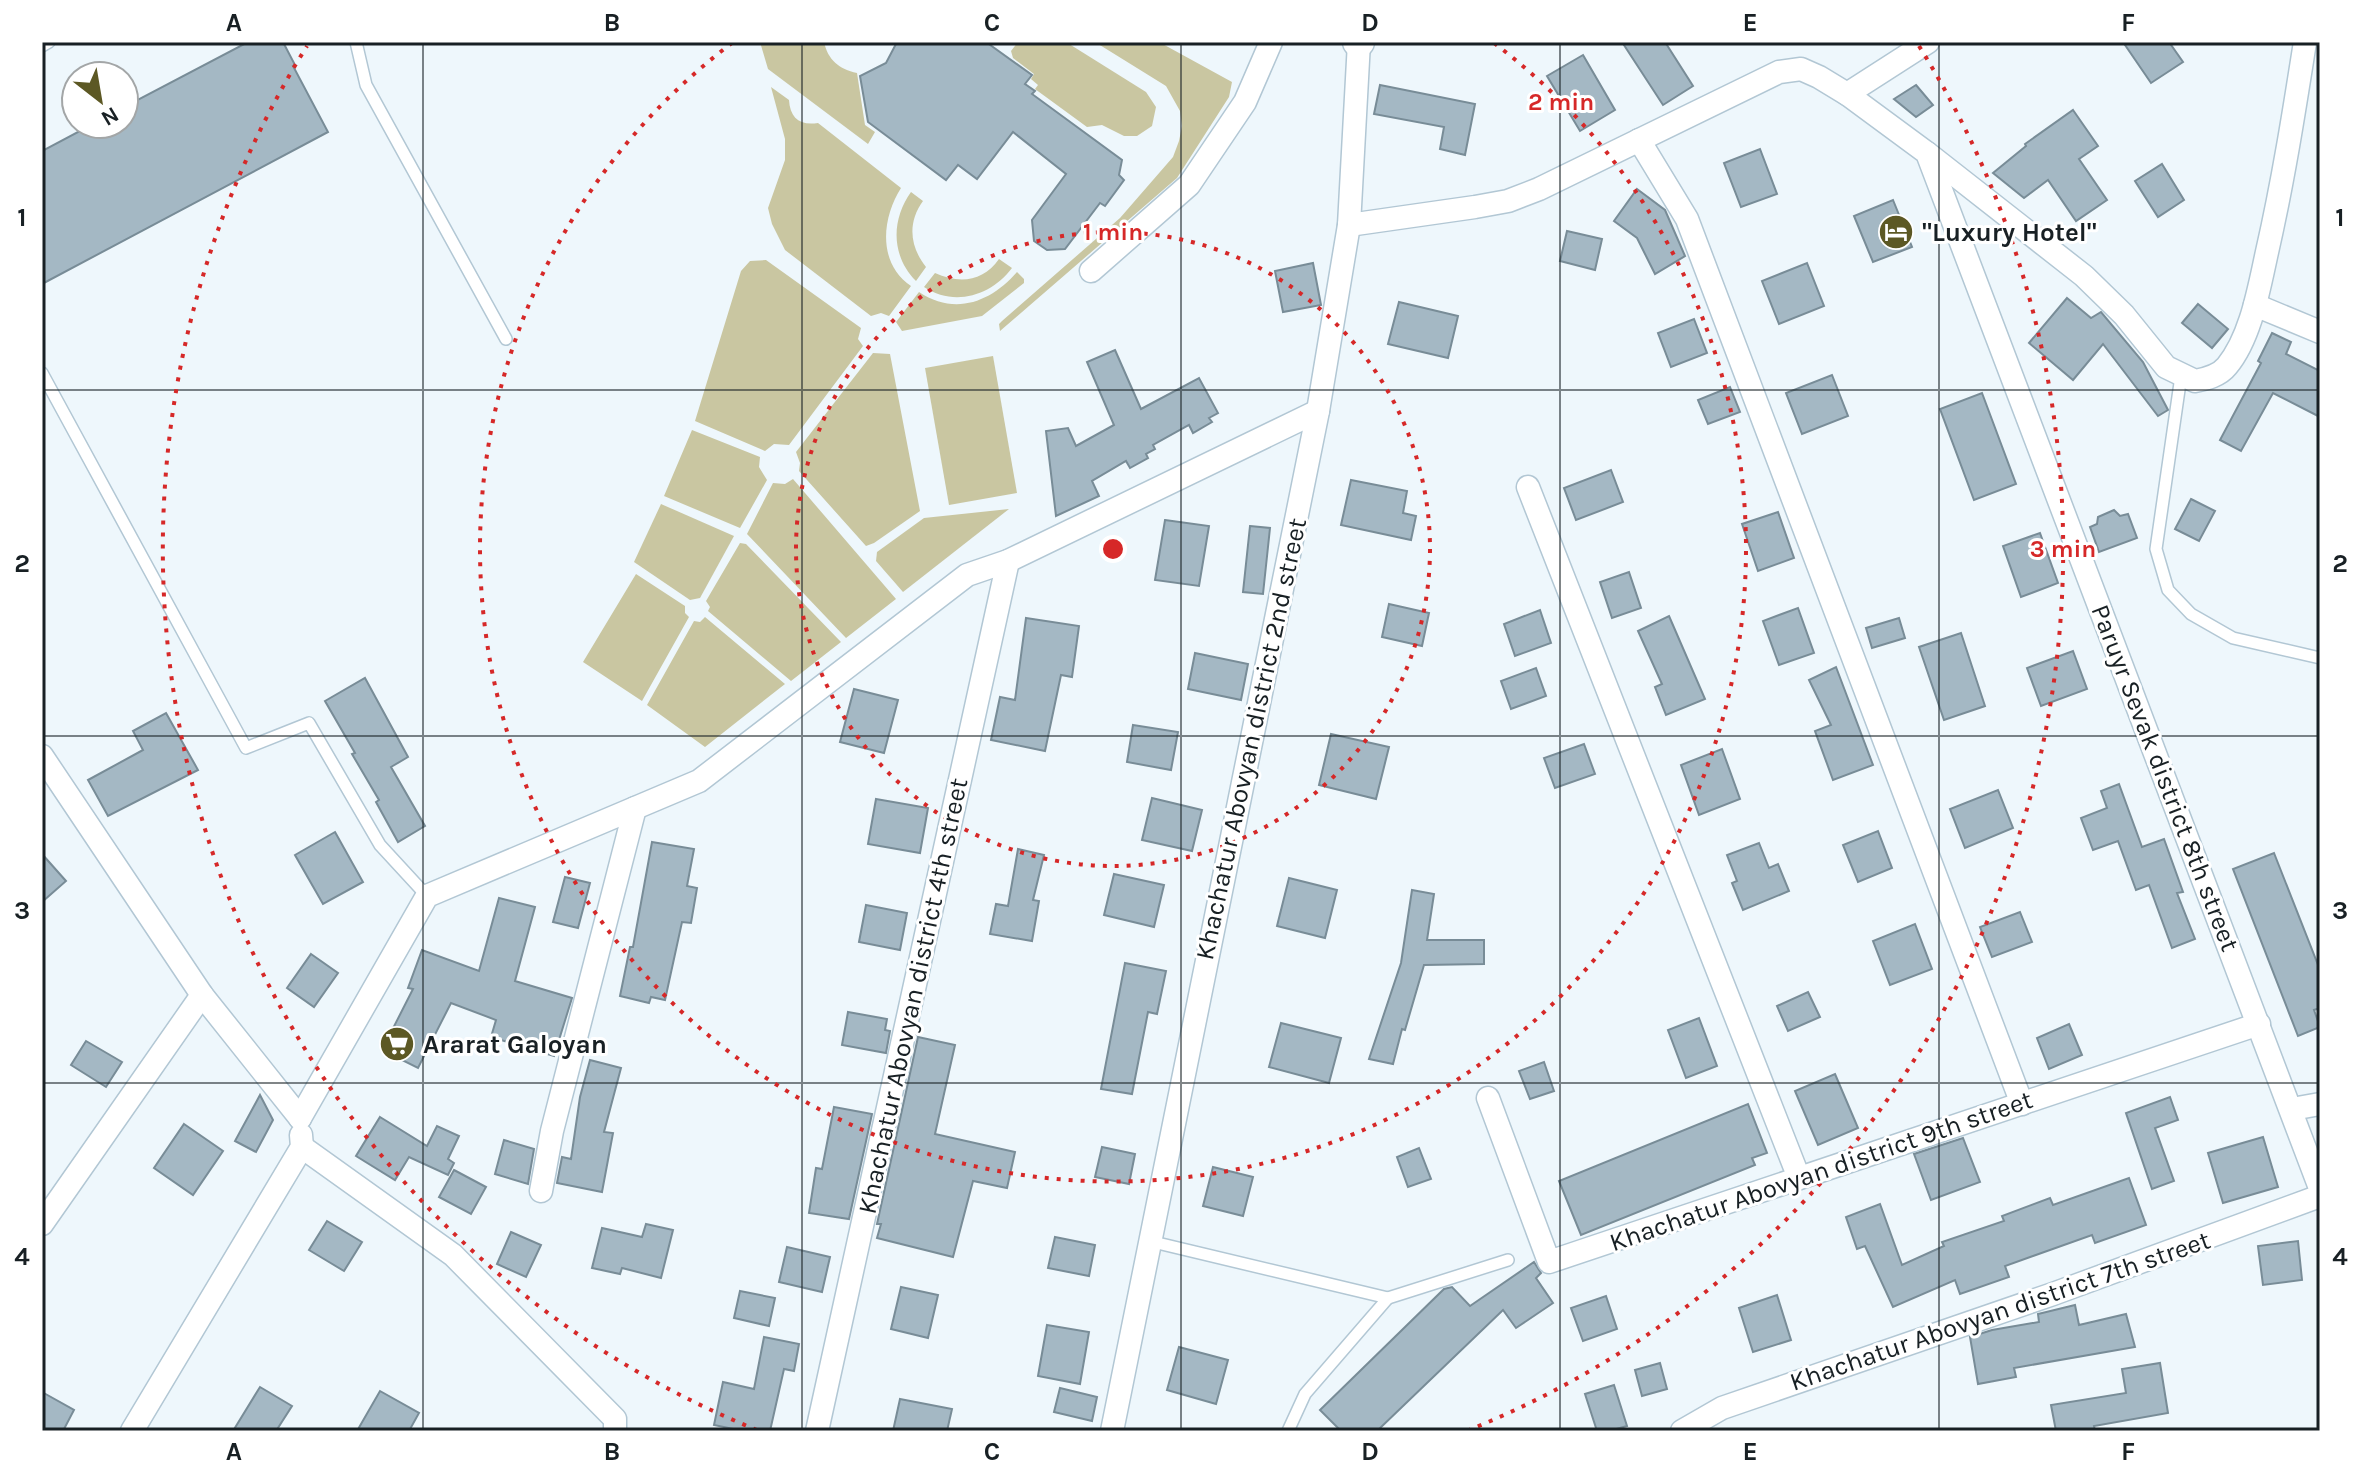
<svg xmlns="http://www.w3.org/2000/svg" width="2362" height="1473" font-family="Karla,sans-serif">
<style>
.green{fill:#c9c6a1}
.building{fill:#a4b8c4;stroke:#788c97;stroke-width:2}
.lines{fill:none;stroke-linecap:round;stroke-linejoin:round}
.lane-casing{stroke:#b2c7d4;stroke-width:14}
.street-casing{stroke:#b2c7d4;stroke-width:25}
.secondary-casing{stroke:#b2c7d4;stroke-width:33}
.lane{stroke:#fff;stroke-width:11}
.street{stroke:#fff;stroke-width:22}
.secondary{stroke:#fff;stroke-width:30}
.grid{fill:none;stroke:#182024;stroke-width:2;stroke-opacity:0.55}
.ring{fill:none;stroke:#d62828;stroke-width:4;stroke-dasharray:4 8}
.labels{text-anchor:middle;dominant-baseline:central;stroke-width:6;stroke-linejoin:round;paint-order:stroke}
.poi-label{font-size:26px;font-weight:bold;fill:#182024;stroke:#fff;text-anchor:start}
.street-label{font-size:26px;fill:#182024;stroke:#fff}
.centre{fill:#d62828;stroke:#fff;stroke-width:4}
.ring-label{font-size:24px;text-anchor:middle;font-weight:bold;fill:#d62828;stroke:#fff;stroke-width:6;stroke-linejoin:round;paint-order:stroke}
.neatline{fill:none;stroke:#182024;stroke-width:3}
.grid-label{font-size:26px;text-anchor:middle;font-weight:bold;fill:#182024}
</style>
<rect width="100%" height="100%" fill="#eef7fc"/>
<!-- green -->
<g class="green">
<path d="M760,42H824C828,60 839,69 857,73L865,125L875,132L868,144L768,69Z"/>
<path d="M1018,42H1066L1146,92L1156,107L1152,126L1137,136H1124L1102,125L1087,127L1035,89L1038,85L1031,79L1034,74L1013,58L1011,51Z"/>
<path d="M1095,42H1159L1232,82L1229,97L1177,178L1000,331L999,324L1002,321L1120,218L1173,157L1179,141L1182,126L1180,111L1166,86Z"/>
<path d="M771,87L789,100C790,118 800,126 818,123L901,188C882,218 877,263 911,286L889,316L881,313L871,316L785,250L772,224L768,208L785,160V139Z"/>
<path d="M911,192L923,201C907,223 910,247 926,267L916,281C891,256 891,220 911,192Z"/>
<path d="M999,259L1012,268C991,296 954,307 924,287L935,273C959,284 983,282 999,259Z"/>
<path d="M766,260L861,328L858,339L863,346L789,445L774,444L765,451L695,421L741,271L750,261Z"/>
<path d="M1017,272L1024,279V283L982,316L902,331L896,322L919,292C955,316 991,302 1017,272Z"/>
<path d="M873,353L890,354L920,511L874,543L866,546L799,471L800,463L796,452Z"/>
<path d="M993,356L1017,493L949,505L925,368Z"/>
<path d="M692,430L760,457L759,467L767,480L740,528L664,496Z"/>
<path d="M793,479L896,599L846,638L747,534L773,483L785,484Z"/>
<path d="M661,504L734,536L700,598L690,600L634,562Z"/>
<path d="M1009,509L903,592L876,561L877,552L924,518Z"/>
<path d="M740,543L746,544L841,642L791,681L708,611L710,607L706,601Z"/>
<path d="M636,574L685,606V613L689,617L642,701L583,662Z"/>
<path d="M705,617L785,684L705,747L647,705L694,621L700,622Z"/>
</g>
<!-- building -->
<g class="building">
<path d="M248,42H283L295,65L293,66L328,132L42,284V151L93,124H124V107Z"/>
<path d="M897,42H986L1032,75L1025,84L1035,91L1032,94L1122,160L1119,175L1124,180L1105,206L1100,203L1065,249L1047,250L1034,241L1032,220L1066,174L1013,132L977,179L958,165L946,180L868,122L860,76L886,63Z"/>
<path d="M1622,42H1665L1693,86L1663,105Z"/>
<path d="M2123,42H2169L2183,62L2151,83Z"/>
<path d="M1583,55L1615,110L1580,131L1547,76Z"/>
<path d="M1380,85L1475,104L1465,155L1440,149L1444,127L1374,114Z"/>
<path d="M1916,85L1933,105L1916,117L1894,99Z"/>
<path d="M2073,110L2098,146L2079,159L2107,200L2076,221L2048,180L2024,198L1993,173L2026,146L2025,144Z"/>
<path d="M1760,149L1777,194L1741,207L1724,163Z"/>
<path d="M2162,164L2184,200L2158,217L2135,181Z"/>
<path d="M1637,189L1665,210L1685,256L1655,274L1637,238L1614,221Z"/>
<path d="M1893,200L1912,247L1873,262L1854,216Z"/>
<path d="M1567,231L1602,239L1595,270L1560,261Z"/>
<path d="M1313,263L1321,305L1283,312L1275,271Z"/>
<path d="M1807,263L1824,306L1779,324L1762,281Z"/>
<path d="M2067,298L2091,318L2101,312L2143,362L2168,410L2158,416L2103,344L2073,380L2029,343Z"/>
<path d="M1399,302L1458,316L1448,358L1388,344Z"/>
<path d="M2198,304L2228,329L2212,348L2182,323Z"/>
<path d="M1694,319L1707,353L1671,367L1658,333Z"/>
<path d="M2272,333L2291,342L2286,354L2320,371V417L2273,393L2241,451L2220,440L2261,363L2258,361Z"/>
<path d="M1115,350L1141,409L1199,378L1218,413L1209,418L1212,422L1193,433L1189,425L1153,445L1155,449L1146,454L1148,458L1130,468L1126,461L1092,481L1099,496L1056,516L1046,431L1068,428L1076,446L1114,425L1087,362Z"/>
<path d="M1832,375L1848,416L1802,434L1786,393Z"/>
<path d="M1730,387L1740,412L1708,424L1698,400Z"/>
<path d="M1982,393L2016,484L1974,500L1940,409Z"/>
<path d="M1611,470L1623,502L1576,520L1564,488Z"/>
<path d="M1351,480L1407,491L1403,513L1416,516L1411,540L1341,525Z"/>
<path d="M2191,499L2215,511L2199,541L2175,529Z"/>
<path d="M2114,510L2120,516L2128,514L2137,538L2099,552L2090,527L2097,524L2098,517Z"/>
<path d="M1778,512L1794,558L1758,571L1742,524Z"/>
<path d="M1165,520L1209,526L1199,586L1155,580Z"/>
<path d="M1250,526L1270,528L1263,594L1243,592Z"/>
<path d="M2040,533L2058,583L2021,597L2003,546Z"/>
<path d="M1629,572L1641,608L1612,618L1600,582Z"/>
<path d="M1389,604L1429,613L1422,646L1382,637Z"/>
<path d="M1798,608L1814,653L1779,665L1763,621Z"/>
<path d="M1540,610L1551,643L1515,656L1504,624Z"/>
<path d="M1669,616L1705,699L1666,715L1655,687L1662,684L1638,631Z"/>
<path d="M1026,618L1079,626L1072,677L1061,675L1045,751L991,740L1000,697L1015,700Z"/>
<path d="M1899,618L1905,638L1872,648L1866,628Z"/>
<path d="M1961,633L1985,706L1944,720L1919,647Z"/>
<path d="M2073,651L2087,689L2041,706L2027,668Z"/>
<path d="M1195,653L1248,664L1241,700L1188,689Z"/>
<path d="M1836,667L1873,765L1833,780L1815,731L1831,725L1809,680Z"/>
<path d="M1536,668L1546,696L1511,709L1501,681Z"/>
<path d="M365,678L408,757L391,767L425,826L398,842L376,802L379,800L352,754L355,753L325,701Z"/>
<path d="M854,689L898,700L884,753L840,742Z"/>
<path d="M166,713L198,770L108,816L88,780L143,750L133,731Z"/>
<path d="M1133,725L1178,732L1171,770L1127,762Z"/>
<path d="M1331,734L1389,747L1376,799L1319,785Z"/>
<path d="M1584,744L1595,774L1555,788L1544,758Z"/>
<path d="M1722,749L1740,799L1699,815L1681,765Z"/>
<path d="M2119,784L2142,847L2164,839L2183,892L2177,893L2195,939L2172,948L2149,885L2136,890L2118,841L2093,850L2081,818L2107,808L2101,791Z"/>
<path d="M1998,790L2013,828L1965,848L1950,809Z"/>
<path d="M1152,798L1202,810L1192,851L1142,840Z"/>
<path d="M876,799L928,808L920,853L868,844Z"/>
<path d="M1878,831L1892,868L1858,882L1843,845Z"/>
<path d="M335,832L363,882L323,904L295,855Z"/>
<path d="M652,842L694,849L687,886L697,888L691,923L682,922L665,1000L651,997L649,1003L620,996L630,947H633Z"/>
<path d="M1759,843L1769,868L1778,864L1789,891L1743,910L1732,883L1737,881L1727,855Z"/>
<path d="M1018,849L1044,855L1033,900L1039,901L1032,941L990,934L996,904L1008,906Z"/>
<path d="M2274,853L2320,970V1008L2314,1010L2320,1027L2298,1036L2233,869Z"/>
<path d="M42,854L66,881L42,902Z"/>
<path d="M1114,874L1164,885L1154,927L1104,915Z"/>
<path d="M565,877L590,883L578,928L553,922Z"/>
<path d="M1289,878L1337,890L1325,938L1277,926Z"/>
<path d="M1412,890L1434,894L1427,940H1484V964L1424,965L1405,1030L1402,1029L1393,1064L1369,1059L1401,963Z"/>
<path d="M499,898L535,907L515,981L572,998L554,1056L491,1037L496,1020L451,1003L418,1068L382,1050L413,989L408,988L422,950L479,971Z"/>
<path d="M866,905L907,913L900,950L859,942Z"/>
<path d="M2020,912L2032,942L1992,957L1980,927Z"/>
<path d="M1915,924L1932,969L1890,985L1873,941Z"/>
<path d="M311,954L338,973L314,1007L287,988Z"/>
<path d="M1125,963L1166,971L1157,1014L1148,1012L1132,1094L1101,1089Z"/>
<path d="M1808,992L1820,1017L1788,1031L1777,1006Z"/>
<path d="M848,1012L887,1019L885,1030L890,1031L886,1053L842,1045Z"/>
<path d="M1699,1018L1717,1066L1686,1078L1668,1030Z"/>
<path d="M1281,1023L1341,1038L1329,1083L1269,1067Z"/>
<path d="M2069,1024L2082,1055L2049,1069L2037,1038Z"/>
<path d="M918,1037L955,1045L935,1134L1015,1152L1007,1188L973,1181L953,1257L877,1238L881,1224H877Z"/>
<path d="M86,1041L122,1062L106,1087L71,1065Z"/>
<path d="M590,1060L621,1068L604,1132L613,1133L602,1192L557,1183L562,1157L571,1159L580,1097Z"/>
<path d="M1544,1062L1554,1091L1530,1099L1519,1071Z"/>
<path d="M1835,1074L1858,1128L1818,1145L1795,1091Z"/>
<path d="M260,1095L273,1120L256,1152L235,1141Z"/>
<path d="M2170,1097L2178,1120L2155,1128L2174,1181L2152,1189L2126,1113Z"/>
<path d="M1748,1104L1767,1153L1752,1158L1755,1165L1581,1235L1559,1181Z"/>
<path d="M834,1107L872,1114L849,1219L809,1213L816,1168L822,1169Z"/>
<path d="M380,1117L427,1146L437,1126L459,1136L448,1159L454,1163L448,1175L409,1157L395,1180L356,1156Z"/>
<path d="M184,1124L223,1151L193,1195L154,1168Z"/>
<path d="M2263,1137L2278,1187L2223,1203L2208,1153Z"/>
<path d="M1963,1138L1980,1182L1931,1200L1914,1154Z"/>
<path d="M504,1140L534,1149L528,1184L495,1174Z"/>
<path d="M1102,1147L1135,1154L1129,1184L1095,1177Z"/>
<path d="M1419,1148L1431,1179L1408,1187L1397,1157Z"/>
<path d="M1213,1167L1253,1177L1243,1216L1203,1206Z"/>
<path d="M454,1170L486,1187L471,1214L439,1197Z"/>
<path d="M2129,1178L2146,1225L2095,1243L2092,1235L2005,1266L2009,1277L1960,1294L1955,1280L1893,1307L1865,1246L1857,1249L1846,1217L1880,1204L1902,1265L1944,1246L1942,1242L2004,1221L2002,1216L2050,1198L2053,1205Z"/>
<path d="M327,1221L362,1242L344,1271L309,1250Z"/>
<path d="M646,1224L673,1230L661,1278L622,1268L620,1274L592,1268L602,1228L642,1237Z"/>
<path d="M511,1232L541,1245L526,1277L497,1264Z"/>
<path d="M1055,1237L1095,1245L1089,1276L1048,1268Z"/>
<path d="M2298,1241L2302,1280L2263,1285L2258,1246Z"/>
<path d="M787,1247L830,1257L822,1292L779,1282Z"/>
<path d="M1534,1262L1541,1273L1536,1278L1553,1303L1516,1328L1503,1310L1377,1431H1341L1320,1410L1444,1289L1452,1287L1470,1306Z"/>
<path d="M901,1287L938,1295L928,1338L891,1329Z"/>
<path d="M740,1291L775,1298L769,1326L734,1318Z"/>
<path d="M1777,1295L1791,1340L1753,1352L1739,1308Z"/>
<path d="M1606,1296L1617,1329L1583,1341L1571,1308Z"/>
<path d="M2075,1305L2079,1325L2126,1314L2135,1347L2014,1368L2016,1377L1978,1384L1970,1337L1992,1330L2039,1322L2038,1314Z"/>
<path d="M1047,1325L1089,1332L1080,1384L1038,1376Z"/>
<path d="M764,1337L799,1344L794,1371L784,1369L770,1431H743L714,1425L723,1382L754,1389Z"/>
<path d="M1179,1347L1228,1360L1216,1404L1167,1390Z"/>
<path d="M1660,1363L1667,1389L1642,1396L1635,1370Z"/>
<path d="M2160,1363L2168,1413L2094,1426L2095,1431H2056L2051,1405L2126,1393L2122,1369Z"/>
<path d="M1614,1385L1627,1426L1609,1431H1597L1585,1394Z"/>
<path d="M260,1387L292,1406L276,1431H233Z"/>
<path d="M1060,1388L1097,1397L1092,1421L1054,1412Z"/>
<path d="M380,1391L419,1413L409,1431H357Z"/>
<path d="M42,1392L74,1410L63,1431H42Z"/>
<path d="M900,1399L952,1409L947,1431H893Z"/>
</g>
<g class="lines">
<!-- lane casing -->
<g class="lane-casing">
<g id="lane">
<path d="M356,42L366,85L506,339"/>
<path d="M42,46L49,42"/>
<path d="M42,373L246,748L309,723L380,845L427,896"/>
<path d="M2181,376L2156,549L2168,590L2191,614L2233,638L2320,658"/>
<path d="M1149,1241L1388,1298L1305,1394L1288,1431"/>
<path d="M1388,1298L1508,1260"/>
</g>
</g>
<!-- street casing -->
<g class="street-casing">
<g id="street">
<path d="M1847,94L1928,42"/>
<path d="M1639,140L1687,219L2022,1104"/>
<path d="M1927,153L2084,276L2124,315L2166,367L2195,381C2206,379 2219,376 2227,366C2251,337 2259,288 2267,252C2283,182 2294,112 2305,42"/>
<path d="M1349,225L1475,207L1508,201L1539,189L1779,72L1801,69L1819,77L1847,94L1927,153L2320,1188"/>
<path d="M1091,271L1189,185L1245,102L1271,42"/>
<path d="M2255,305L2320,332"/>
<path d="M1528,487L1799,1178"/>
<path d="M42,756L202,995L300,1118"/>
<path d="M1488,1098L1549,1262L2259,1024"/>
<path d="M2292,1109L2320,1104"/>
<path d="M300,1118L427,896L699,781L967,575L1008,561L1318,411"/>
<path d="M302,1147L453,1255L615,1419V1431"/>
<path d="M541,1191L552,1131L635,808"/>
<path d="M42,1224L202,995"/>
<path d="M132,1431L302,1147L301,1135"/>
<path d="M817,1431L1008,561"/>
<path d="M1112,1431L1318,411L1349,225L1359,42"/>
<path d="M1682,1431L1722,1408L2053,1294L2320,1196"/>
</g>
</g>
<!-- secondary casing -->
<g class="secondary-casing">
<path id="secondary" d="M1358,42H1359"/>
</g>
<!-- lane -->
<use href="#lane" class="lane"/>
<!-- street -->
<use href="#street" class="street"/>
<!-- secondary -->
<use href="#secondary" class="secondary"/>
</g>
<!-- grid -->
<path class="grid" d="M423,42V1431M802,42V1431M1181,42V1431M1560,42V1431M1939,42V1431M42,390H2320M42,736H2320M42,1083H2320"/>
<!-- distance rings -->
<g class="ring">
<circle cx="1113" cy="549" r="317"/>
<path d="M1494 43A633 633 0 1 1 732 43"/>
<path d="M757 1430A950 950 0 0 1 307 46M1919 46A950 950 0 0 1 1469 1430"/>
</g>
<!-- icons -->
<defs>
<g id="hotel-disc" transform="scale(1.8)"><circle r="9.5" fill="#5c5824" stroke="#fff"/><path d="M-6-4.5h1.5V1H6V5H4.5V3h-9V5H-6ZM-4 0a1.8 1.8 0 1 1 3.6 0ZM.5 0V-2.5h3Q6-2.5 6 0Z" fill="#fff"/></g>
<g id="supermarket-disc" transform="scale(1.8)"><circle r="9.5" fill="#5c5824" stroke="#fff"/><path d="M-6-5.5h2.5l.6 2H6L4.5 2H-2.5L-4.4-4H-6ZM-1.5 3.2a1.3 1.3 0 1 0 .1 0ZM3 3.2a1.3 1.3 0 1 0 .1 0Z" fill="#fff"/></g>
</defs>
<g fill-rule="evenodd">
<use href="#hotel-disc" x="1896" y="232"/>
<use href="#supermarket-disc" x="397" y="1044"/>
</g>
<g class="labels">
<!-- poi labels -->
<g class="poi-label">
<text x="1922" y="232">"Luxury Hotel"</text>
<text x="423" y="1044">Ararat Galoyan</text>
</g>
<!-- street labels -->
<g class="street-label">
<text transform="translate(1251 739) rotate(-78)">Khachatur Abovyan district 2nd street</text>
<text transform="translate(2165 778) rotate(69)">Paruyr Sevak district 8th street</text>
<text transform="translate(913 996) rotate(-78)">Khachatur Abovyan district 4th street</text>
<text transform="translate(1821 1171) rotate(-19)">Khachatur Abovyan district 9th street</text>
<text transform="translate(2000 1311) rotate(-19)">Khachatur Abovyan district 7th street</text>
</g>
</g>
<circle cx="1113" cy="549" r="12" class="centre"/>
<g class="ring-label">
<text x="1561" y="110">2 min</text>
<text x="1113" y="240">1 min</text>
<text x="2063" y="557">3 min</text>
</g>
<!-- border -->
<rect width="2362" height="1473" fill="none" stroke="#ffffff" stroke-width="88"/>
<!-- north arrow -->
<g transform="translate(100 100) rotate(149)"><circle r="38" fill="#ffffff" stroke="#a3a6a7" stroke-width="2"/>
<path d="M0-6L14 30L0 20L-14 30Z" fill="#5c5824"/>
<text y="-12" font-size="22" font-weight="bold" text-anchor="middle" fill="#182024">N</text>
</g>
<rect x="44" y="44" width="2274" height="1385" class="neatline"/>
<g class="grid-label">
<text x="234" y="31">A</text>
<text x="612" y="31">B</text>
<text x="992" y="31">C</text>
<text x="1370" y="31">D</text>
<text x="1750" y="31">E</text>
<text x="2128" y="31">F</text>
<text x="22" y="226">1</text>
<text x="2340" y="226">1</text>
<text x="22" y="572">2</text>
<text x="2340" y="572">2</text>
<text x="22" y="919">3</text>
<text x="2340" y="919">3</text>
<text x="22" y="1265">4</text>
<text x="2340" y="1265">4</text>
<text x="234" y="1460">A</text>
<text x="612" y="1460">B</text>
<text x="992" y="1460">C</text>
<text x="1370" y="1460">D</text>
<text x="1750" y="1460">E</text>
<text x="2128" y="1460">F</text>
</g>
</svg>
